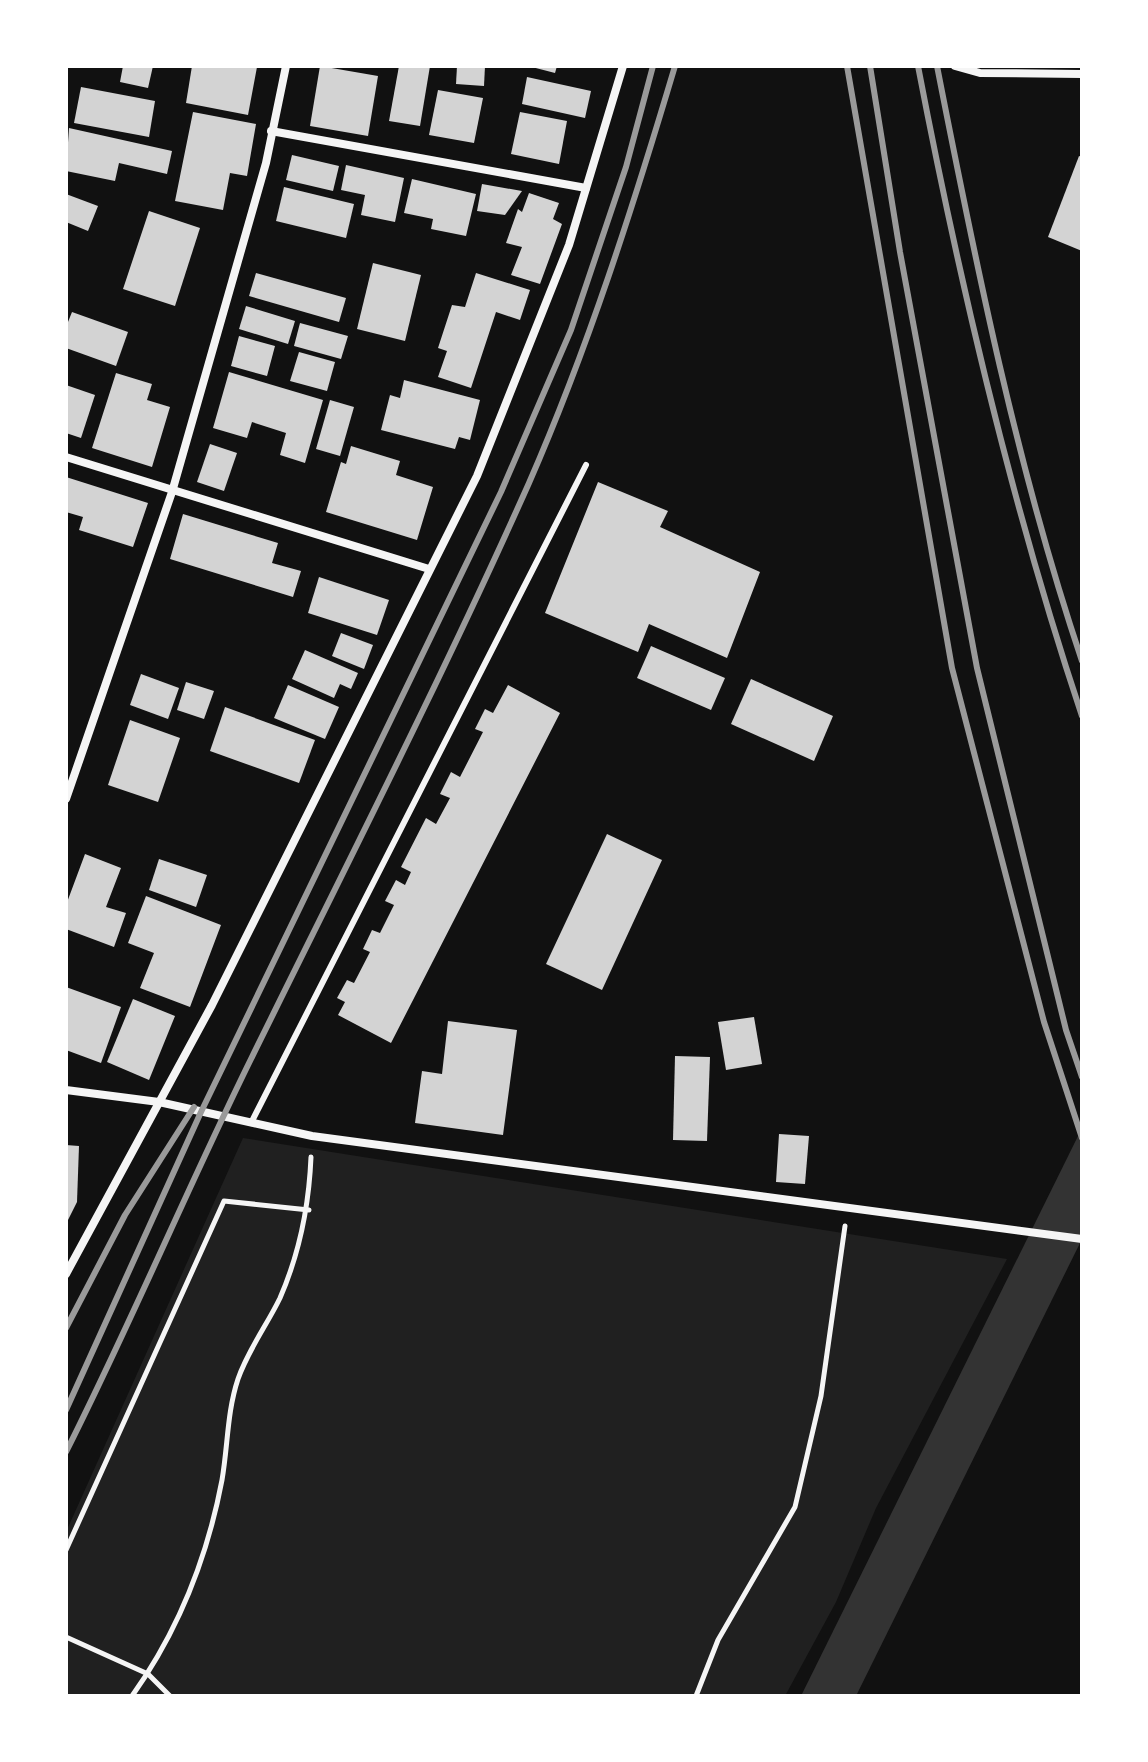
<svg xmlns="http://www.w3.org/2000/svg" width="1148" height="1762" font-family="Overpass,sans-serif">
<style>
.green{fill:#202020}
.water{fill:#333}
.building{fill:#d3d3d3}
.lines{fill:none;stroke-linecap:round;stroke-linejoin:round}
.path{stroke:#f5f5f5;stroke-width:5}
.service{stroke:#f5f5f5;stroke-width:6}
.minor{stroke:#f5f5f5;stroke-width:8}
.rail{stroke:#9a9a9a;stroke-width:6}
</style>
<rect width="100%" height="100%" fill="#111"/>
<!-- green -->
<path class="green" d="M243,1138L1007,1259L876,1508L836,1602L785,1696H66V1532Z"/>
<!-- water -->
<path class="water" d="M1082,1128V1239L856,1696H801Z"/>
<!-- building -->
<g class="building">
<path d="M123,66H153L148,88L120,82Z"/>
<path d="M192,66L257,67L248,115L186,103Z"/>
<path d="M320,66L378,76L368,136L310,126Z"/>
<path d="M399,66H430L420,126L389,121Z"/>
<path d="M457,66H485L484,86L456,84Z"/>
<path d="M528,66H557L555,73Z"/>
<path d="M527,77L591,91L585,118L522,104Z"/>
<path d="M81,87L155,101L149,137L74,123Z"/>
<path d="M438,90L483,98L474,143L429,135Z"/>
<path d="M193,112L256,124L247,176L230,173L223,210L175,201Z"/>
<path d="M520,112L567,121L559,164L511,154Z"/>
<path d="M69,128L172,151L167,174L119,163L115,181L66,171Z"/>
<path d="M292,155L339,166L333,191L286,180Z"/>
<path d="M1079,156L1082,157V251L1048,237Z"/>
<path d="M346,165L404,178L395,222L361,215L365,195L341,190Z"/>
<path d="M412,179L476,194L466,236L431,229L433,219L404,213Z"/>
<path d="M482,184L522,191L505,215L477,211Z"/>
<path d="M284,187L354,204L346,238L276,221Z"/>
<path d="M529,193L559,203L553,219L562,224L540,284L511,275L522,247L506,243L518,209L522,212Z"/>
<path d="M66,194L98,206L88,231L66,222Z"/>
<path d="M149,211L200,228L175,306L123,289Z"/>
<path d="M373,263L421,275L405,341L357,329Z"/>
<path d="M256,273L346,298L339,322L249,296Z"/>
<path d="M476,273L530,290L520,320L496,312L471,388L438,377L447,351L438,348L452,305L465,307Z"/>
<path d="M246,306L295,321L288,344L239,329Z"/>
<path d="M72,312L128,332L116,366L66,348V327Z"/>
<path d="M300,323L348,336L341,359L294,346Z"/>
<path d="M239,336L275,346L267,376L231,366Z"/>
<path d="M299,352L335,362L327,391L290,381Z"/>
<path d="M229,372L323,400L305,463L280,455L286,433L252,422L247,438L213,428Z"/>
<path d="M116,373L152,384L147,400L170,407L152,467L92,448Z"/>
<path d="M404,380L480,400L470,440L459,437L455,449L381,430L390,395L400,398Z"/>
<path d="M66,385L95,395L81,438L66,433Z"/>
<path d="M330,400L354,407L340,456L316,449Z"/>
<path d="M210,444L237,453L224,491L197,482Z"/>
<path d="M351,446L400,461L396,475L433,487L417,540L326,512L341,462L346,464Z"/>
<path d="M66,477L148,503L133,547L79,530L83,517L66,512Z"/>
<path d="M598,482L668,511L660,527L760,572L727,658L649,624L638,652L545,613Z"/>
<path d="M183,514L278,543L272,563L301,571L293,597L170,559Z"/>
<path d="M319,577L389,600L377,635L308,613Z"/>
<path d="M341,633L373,645L364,669L332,656Z"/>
<path d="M651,646L725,678L711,710L637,678Z"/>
<path d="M305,650L358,673L351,689L340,684L334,698L292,679Z"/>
<path d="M141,674L179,688L168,719L130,705Z"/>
<path d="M751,679L833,716L814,761L731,724Z"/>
<path d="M186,682L214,691L204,719L177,710Z"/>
<path d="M288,685L339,707L325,739L274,718Z"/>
<path d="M508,685L560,713L391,1043L338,1015L345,1002L337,998L347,980L354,983L370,952L363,949L372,930L380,933L394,905L385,901L396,880L405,885L411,872L401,867L426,818L436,824L450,798L440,794L451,772L460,777L483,732L475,729L485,709L493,713Z"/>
<path d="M225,707L315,740L299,783L210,751Z"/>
<path d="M130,720L180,738L158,802L108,785Z"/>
<path d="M607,834L662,860L602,990L546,964Z"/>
<path d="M85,854L121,868L106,907L126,913L114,947L66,929V905Z"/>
<path d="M159,859L207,875L196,907L149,890Z"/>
<path d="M146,896L221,925L190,1007L140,988L154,953L128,943Z"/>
<path d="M66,987L121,1007L101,1063L66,1050Z"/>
<path d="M133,999L175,1016L149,1080L107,1062Z"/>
<path d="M754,1017L762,1064L726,1070L718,1022Z"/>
<path d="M448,1021L517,1030L503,1135L415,1123L422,1071L442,1074Z"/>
<path d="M675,1056L710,1057L707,1141L673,1140Z"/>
<path d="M779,1134L809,1136L805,1184L776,1182Z"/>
<path d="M66,1145L79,1146L77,1202L66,1224Z"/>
</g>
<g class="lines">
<!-- path -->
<g class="path">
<path d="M66,1550L224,1201L309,1210"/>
<path d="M66,1637L148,1674L170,1696"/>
<path d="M132,1696C179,1630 207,1559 222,1480C228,1445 227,1412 238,1379C248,1350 267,1325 280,1298C300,1252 309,1205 311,1157"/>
<path d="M696,1696L718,1640L795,1507L821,1396L845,1226"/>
</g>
<!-- service -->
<path class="service" d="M251,1123L586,465"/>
<!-- minor -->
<g class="minor">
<path d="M955,66L980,73L1082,74"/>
<path d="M271,131L586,188"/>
<path d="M66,457L429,569"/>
<path d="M66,799L172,492L266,163L286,66"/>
<path d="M66,1090L159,1102L312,1136L1082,1239"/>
<path d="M66,1274L212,1005L477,476L569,245L623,66"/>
</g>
<!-- rail -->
<g class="rail">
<path d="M847,66L952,668L1044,1022L1082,1138"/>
<path d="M870,66L900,252L977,668L1066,1030L1082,1077"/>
<path d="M918,66C960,285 1011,504 1082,716"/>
<path d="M937,66C976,265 1017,468 1082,661"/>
<path d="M66,1328L125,1215L194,1107"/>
<path d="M66,1410L201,1112L501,492L571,330L626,167L653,66"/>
<path d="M66,1452C131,1323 187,1189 251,1059C345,868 442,678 529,483C588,348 633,207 675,66"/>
</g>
</g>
<!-- border -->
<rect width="1148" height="1762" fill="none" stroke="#ffffff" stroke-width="136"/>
</svg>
